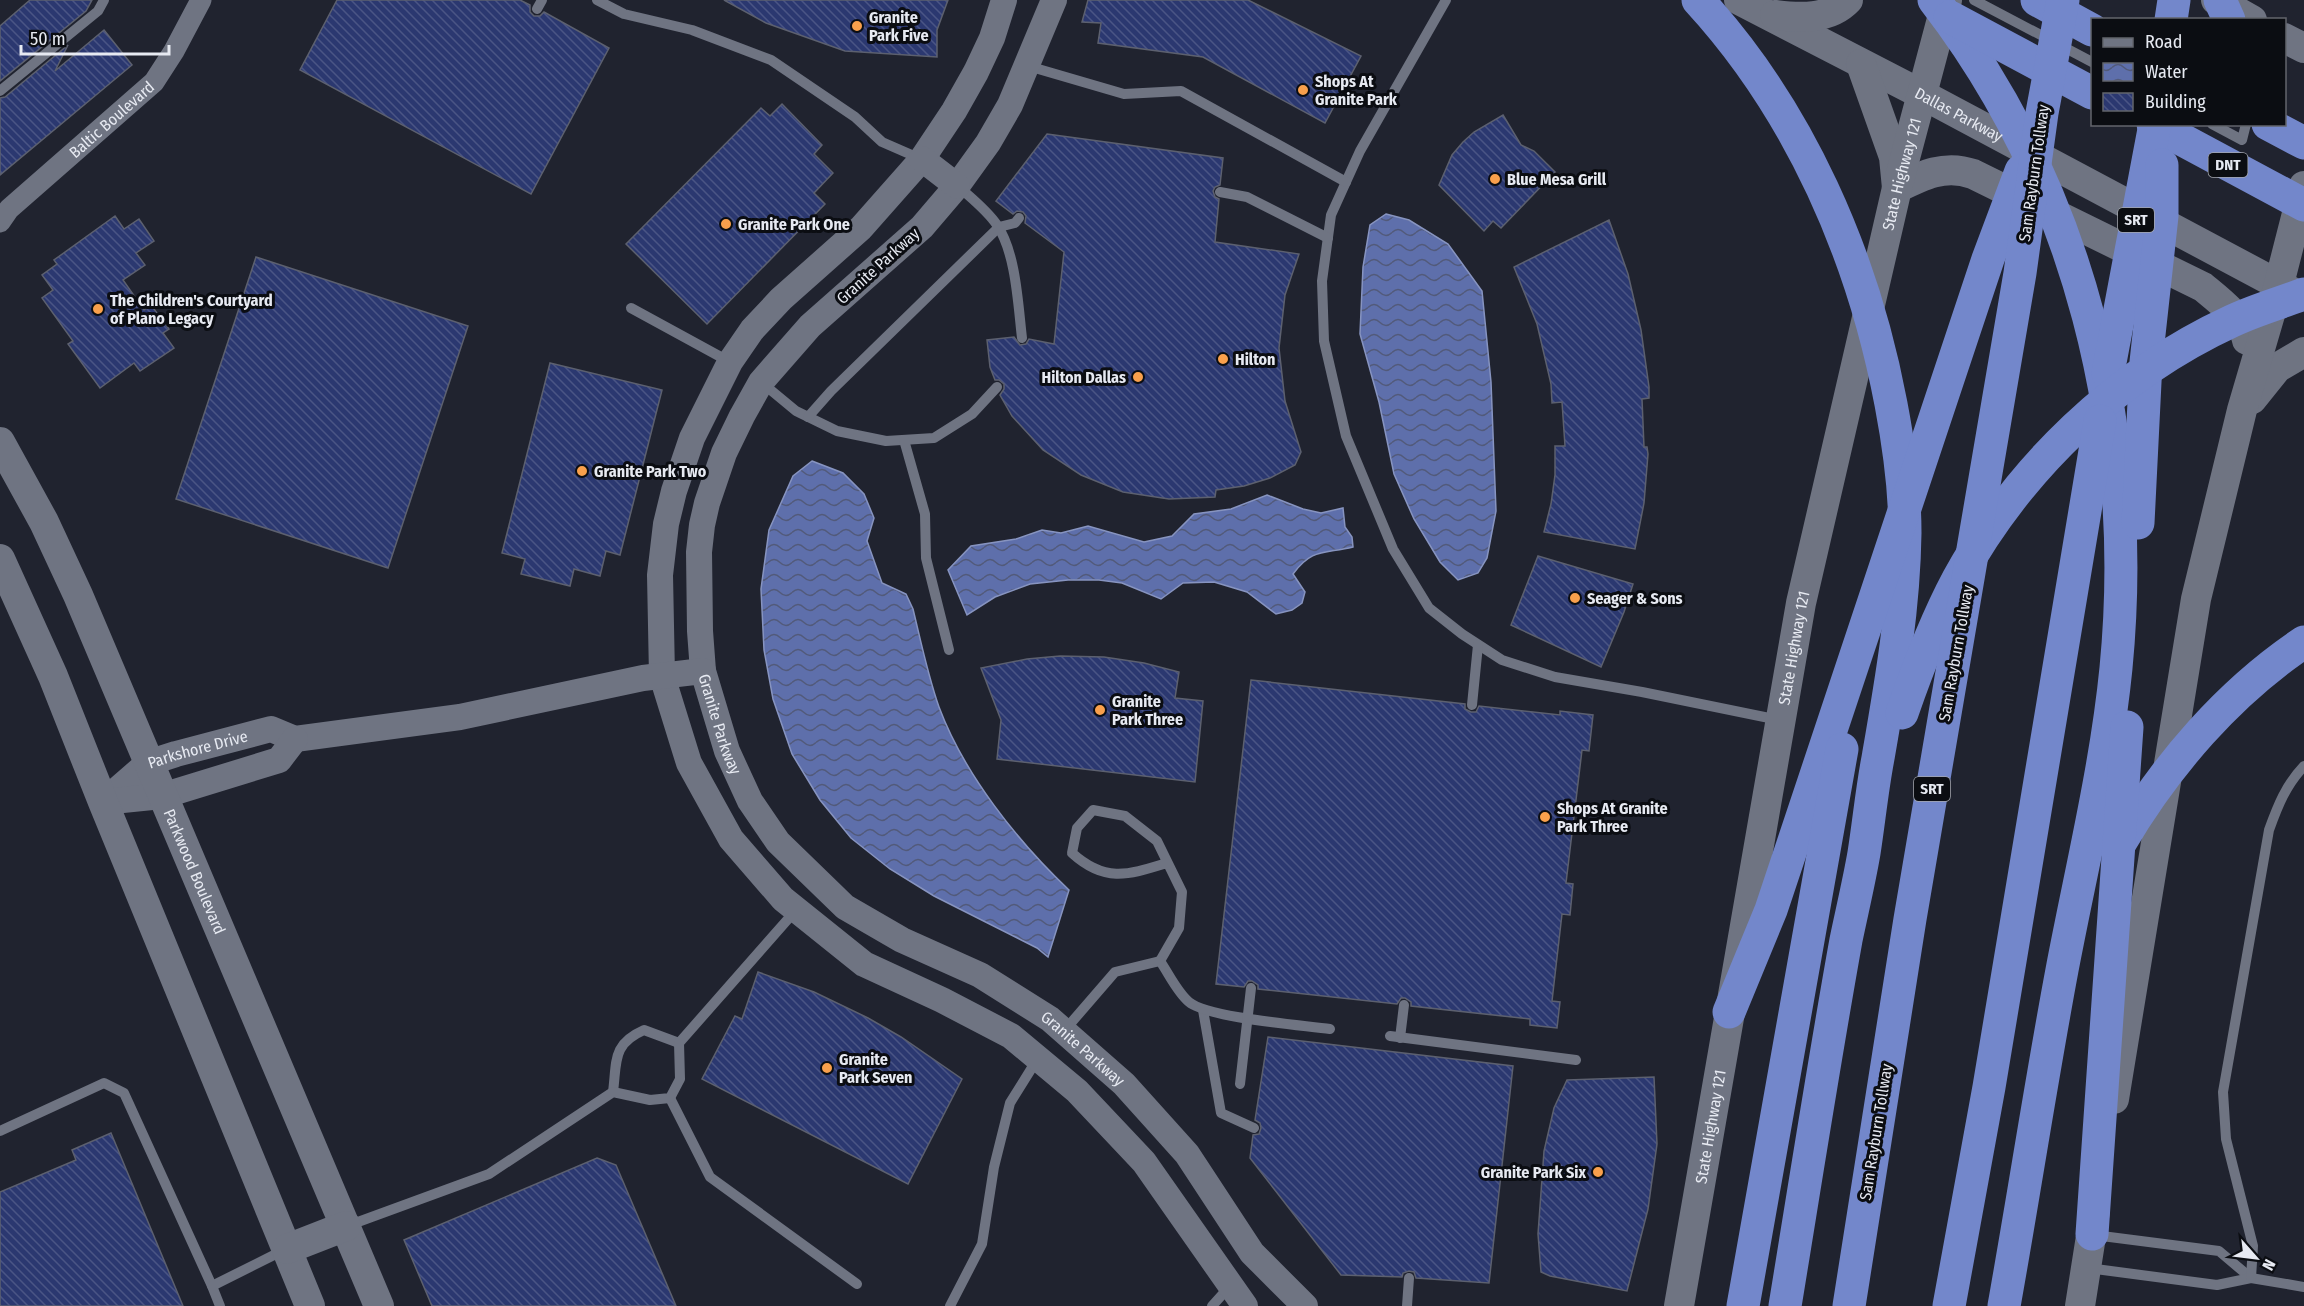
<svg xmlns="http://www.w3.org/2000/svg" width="2304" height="1306" font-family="'Fira Sans Condensed',sans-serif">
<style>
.water{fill:url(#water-waves);stroke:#8794c0;stroke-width:1.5}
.building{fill:url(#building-back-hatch);stroke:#5c606f;stroke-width:1.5}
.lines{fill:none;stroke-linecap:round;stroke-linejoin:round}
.service{stroke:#6f7482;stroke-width:10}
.minor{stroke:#6f7482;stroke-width:21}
.tertiary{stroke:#6f7482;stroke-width:26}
.secondary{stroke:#6f7482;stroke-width:30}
.motorway{stroke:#7387cb;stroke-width:33}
.poi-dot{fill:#f9a04c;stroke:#0b0d12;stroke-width:2}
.labels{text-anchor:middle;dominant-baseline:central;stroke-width:6;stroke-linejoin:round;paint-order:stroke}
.shield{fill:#0b0d12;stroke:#a5a8af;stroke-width:1.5}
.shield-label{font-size:15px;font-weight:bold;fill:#e7eaf2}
.poi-label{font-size:16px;font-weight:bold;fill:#e7eaf2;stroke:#0b0d12;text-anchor:start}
.street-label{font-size:16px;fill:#e7eaf2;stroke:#0b0d12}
</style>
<defs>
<pattern id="water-waves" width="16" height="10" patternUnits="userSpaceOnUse" patternTransform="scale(1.5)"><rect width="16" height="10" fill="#5e6fab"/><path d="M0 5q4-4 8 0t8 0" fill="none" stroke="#525a7a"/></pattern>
<pattern id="building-back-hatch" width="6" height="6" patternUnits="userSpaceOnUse" patternTransform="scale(1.5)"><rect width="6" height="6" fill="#2b3870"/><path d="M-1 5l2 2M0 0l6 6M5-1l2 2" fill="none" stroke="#4a5585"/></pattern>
</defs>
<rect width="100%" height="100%" fill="#20232f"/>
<!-- water -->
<g class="water">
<path d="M1386,214L1409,220L1448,244L1482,291L1491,382L1496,511L1487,558L1478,573L1458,580L1440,562L1414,519L1394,474L1379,402L1360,334L1363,267L1370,225Z"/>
<path d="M812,461L843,473L864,494L874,518L867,541L882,583L906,594L913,609C921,642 928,676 939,707C964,774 1018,842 1069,890L1048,957L1037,948L934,896L890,869L851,838L820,800L792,754L773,699L764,650L761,589L769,530L793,476Z"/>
<path d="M1267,495L1303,509L1321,513L1343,508L1345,527L1352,537L1353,547C1324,554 1312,548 1293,574L1305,592L1302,603L1292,610L1276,614L1247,592L1214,582L1183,583L1161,599L1122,583L1099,580H1068L1030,584L995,597L967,615L948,570L971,546L1016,539L1042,530L1061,533L1088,526L1144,542L1172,536L1194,514L1231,509Z"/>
</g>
<!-- building -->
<g class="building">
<path d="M30,0H92L86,11L0,81V26Z"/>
<path d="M337,0H520L530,5V12L534,16H540L544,12L609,48L531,194L300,70Z"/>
<path d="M724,0H948L937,30V57L845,51L766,23Z"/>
<path d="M1088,0H1248L1361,56L1325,123L1203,57L1098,43L1101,23L1082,22Z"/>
<path d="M104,30L132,65L0,175V98L5,97L68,45L55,71Z"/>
<path d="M782,104L822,145L814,154L833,173L814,193L825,204L707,324L626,244L761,108L770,116Z"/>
<path d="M1503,115L1521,145L1534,151L1555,172L1501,228L1493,221L1484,231L1439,185L1452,155L1463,142L1474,132Z"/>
<path d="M1047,134L1223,158L1220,185L1215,187L1213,191L1215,197L1219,199L1215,242L1299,254L1285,295L1279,348L1285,401L1301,452L1295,465L1270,478L1244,486L1216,490L1215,497L1169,499L1123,492L1081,475L1043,450L1012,416L1000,395L1004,389V384L999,380H995L990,367L987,340L1014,337L1020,345L1026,344L1029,339L1054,344L1064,252L1025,223L1026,216L1023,212L1017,211L1013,214L996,201Z"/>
<path d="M115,216L124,229L139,219L154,241L136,253L145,265L123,280L144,310L151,305L169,329L163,333L174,348L140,371L134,363L100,388L68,344L73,341L42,298L53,290L42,275L57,264L54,260Z"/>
<path d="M1609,220L1628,274L1641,330L1649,387V398L1642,399L1644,447H1647L1648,454L1644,503L1635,549L1544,532L1551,504L1555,475V446H1565L1562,402L1552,403L1551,384L1537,324L1514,267Z"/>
<path d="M256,257L468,326L388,568L176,499Z"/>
<path d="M550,363L662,390L620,555L606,551L600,576L574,569L570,586L521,574L525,559L502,553Z"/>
<path d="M1538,556L1633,584L1624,612L1601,667L1511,625Z"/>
<path d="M1060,656L1104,657L1144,663L1179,672L1175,698L1203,701L1195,782L997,759L1001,720L981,668L1027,659Z"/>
<path d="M1251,680L1465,704V709L1471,712H1476L1479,706L1560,715V711L1593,715L1589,751L1582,750L1566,883L1573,884L1570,915L1562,914L1552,1001L1560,1002L1557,1028L1530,1025V1019L1411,1006V1002L1405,998H1401L1397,1004L1258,989V985L1252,981H1248L1244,987L1216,984Z"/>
<path d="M758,972L814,992L868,1018L901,1037L962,1079L908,1184L702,1079L735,1016L742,1019Z"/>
<path d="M1268,1037L1513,1066L1489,1283L1416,1278L1414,1272L1409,1271L1403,1273L1402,1277L1341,1275L1250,1158L1253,1135L1259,1134L1261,1128L1260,1123L1255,1120Z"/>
<path d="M1654,1077L1657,1144L1648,1209L1627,1291L1550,1276L1541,1272L1538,1234L1544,1151L1554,1108L1567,1080Z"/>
<path d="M111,1133L183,1306H0V1192L76,1160L72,1150Z"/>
<path d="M597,1158L616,1165L676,1306H432L404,1240Z"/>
</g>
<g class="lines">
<!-- service -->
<g class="service">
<path d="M597,0L624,14L692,30L771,60L855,117L882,142L921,159"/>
<path d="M1446,0L1360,151L1331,215L1322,281L1324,341L1346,436L1393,549L1429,608L1462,634L1502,660L1555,677L1642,692L1779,720"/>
<path d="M1974,0L2092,62"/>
<path d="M537,9L542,0"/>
<path d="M1028,66L1124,94L1181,91L1346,182"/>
<path d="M0,91L98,11L104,0"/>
<path d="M2212,124L2242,140L2246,124"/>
<path d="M958,186C971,198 987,210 997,225C1016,253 1018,304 1022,338"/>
<path d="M1220,192L1247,197L1328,238"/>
<path d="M631,308L730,362"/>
<path d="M761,382L796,411L837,431L886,441L934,438L972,414L997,387"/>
<path d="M808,417L831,391L999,227L1015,223L1019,218"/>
<path d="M904,440L925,514L926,558L949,650"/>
<path d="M1472,705L1478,645"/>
<path d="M1160,961L1179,928L1182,892L1157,841L1125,816L1093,810L1077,828L1072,853C1105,883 1128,875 1167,863"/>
<path d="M1203,1010L1221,1113L1254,1128"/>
<path d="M1064,1031L1115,972L1160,961C1169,974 1177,992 1189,1002C1208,1018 1302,1025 1330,1029"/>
<path d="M1390,1036L1576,1060"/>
<path d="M1400,1038L1404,1005"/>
<path d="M1240,1084L1251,988"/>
<path d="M613,1092C617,1061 612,1044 644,1030L679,1043"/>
<path d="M670,1098L710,1177L857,1284"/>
<path d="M0,1131L104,1083L124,1093L212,1286"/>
<path d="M347,1226L489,1174L613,1092L650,1100L670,1098L680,1079L679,1043L796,910"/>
<path d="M2094,1235L2219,1251L2251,1278"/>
<path d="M2088,1268L2217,1285L2251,1278L2304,1287"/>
<path d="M2251,1278L2253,1246L2226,1139L2223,1092L2269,830C2278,805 2286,785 2304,766"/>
<path d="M220,1306L212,1286L284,1250"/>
<path d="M950,1306L982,1244L994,1167L1010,1103L1038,1058"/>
<path d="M1212,1306L1230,1286"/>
<path d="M1407,1306L1409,1278"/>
</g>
<!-- minor -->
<path class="minor" id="s1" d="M0,222L9,209L154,82L174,51L201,0"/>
<!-- tertiary -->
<g class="tertiary">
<path d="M1004,0L992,38L976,72L954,111L922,159L861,228L781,299L752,330L730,362L692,438L674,491L666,524L660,575L662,676L689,763L731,839L783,899L864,964L942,1000L1011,1036L1077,1091L1144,1162L1245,1306"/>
<path id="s2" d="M1054,0L1010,105L988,143L957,186L922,227L810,326L761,382L742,416L724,453L707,503L702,525L699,552L700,631L703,671L727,751L750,801L778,842L845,907L902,940L980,975L1050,1019L1124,1084L1187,1154L1252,1253L1305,1306"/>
<path d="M922,159L957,186"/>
<path id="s3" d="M103,802L148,763L176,754L271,729L295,739L460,717L643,678L703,671"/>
<path d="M103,802L162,796L279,760L295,739"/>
</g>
<!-- secondary -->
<g class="secondary">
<path id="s4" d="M1739,0L1923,95L2296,294"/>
<path d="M2216,0L2252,20"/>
<path d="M1775,15C1799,18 1829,20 1848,0"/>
<path d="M2284,38L2304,48"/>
<path d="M1861,64L1894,157L1897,188C1923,175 1945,164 1973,174L2203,287C2220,301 2243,318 2247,340"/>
<path d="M2252,399L2277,368L2304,352"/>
<path id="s5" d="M0,442L44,522L78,595L379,1306"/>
<path d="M0,559L53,676L103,802L310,1306"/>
<path d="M2114,1099L2196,599L2242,410L2279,284L2304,186"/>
<path d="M287,1249L346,1226"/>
<path id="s6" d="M1679,1306L1801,603L1897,188L1947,0"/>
<path d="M2080,1306L2095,1211"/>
</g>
<!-- motorway -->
<g class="motorway">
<path d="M1698,0C1800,111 1863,256 1891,404C1899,446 1905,489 1905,533C1904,609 1891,683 1878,758C1872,789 1869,821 1864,853C1859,882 1852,911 1846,940C1824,1062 1805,1184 1785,1306"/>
<path d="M1934,0C2080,189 2139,432 2116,668C2106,769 2081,870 2062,970C2041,1082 2024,1194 2004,1306"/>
<path d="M2037,0L2092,30"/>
<path d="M2220,0L2229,20"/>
<path d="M1950,17L2092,93"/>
<path d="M2171,20L2174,0"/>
<path d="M2153,124L2304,205"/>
<path d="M2268,124L2304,143"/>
<path d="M2108,373L2155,124"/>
<path d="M2138,523L2146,362L2162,216V165"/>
<path d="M1902,713C1918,667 1935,622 1958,579C2019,468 2117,374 2232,321C2255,310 2280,303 2304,294"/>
<path d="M2120,843C2166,765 2229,692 2304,642"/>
<path d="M1729,1012L1771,910L1988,259L2021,171"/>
<path d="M2092,1234L2127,727"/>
<path d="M1743,1306L1842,749"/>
<path d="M1849,1306L1910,919L2020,273L2042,113L2063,0"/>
<path d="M1949,1306L1989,1087L2100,421"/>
</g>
</g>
<!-- markers -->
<g class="poi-dot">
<circle cx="857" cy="26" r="6"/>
<circle cx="1303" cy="90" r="6"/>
<circle cx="1495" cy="179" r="6"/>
<circle cx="726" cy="224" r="6"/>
<circle cx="98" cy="309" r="6"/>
<circle cx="1223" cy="359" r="6"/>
<circle cx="1138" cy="377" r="6"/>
<circle cx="582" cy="471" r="6"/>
<circle cx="1575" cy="598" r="6"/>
<circle cx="1100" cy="710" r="6"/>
<circle cx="1545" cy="817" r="6"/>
<circle cx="827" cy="1068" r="6"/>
<circle cx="1598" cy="1172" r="6"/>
</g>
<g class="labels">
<!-- shield labels -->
<g class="shield">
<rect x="2208.5" y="153" width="39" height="24" rx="4.5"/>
<rect x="2118" y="208" width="36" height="24" rx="4.5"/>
<rect x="1914" y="777" width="36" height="24" rx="4.5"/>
</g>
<g class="shield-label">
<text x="2228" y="165">DNT</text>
<text x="2136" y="220">SRT</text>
<text x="1932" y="789">SRT</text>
</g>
<!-- poi labels -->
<g class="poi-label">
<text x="869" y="17">Granite<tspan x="869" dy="18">Park Five</tspan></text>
<text x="1315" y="81">Shops At<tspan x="1315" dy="18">Granite Park</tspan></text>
<text x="1507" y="179">Blue Mesa Grill</text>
<text x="738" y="224">Granite Park One</text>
<text x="110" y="300">The Children's Courtyard<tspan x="110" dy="18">of Plano Legacy</tspan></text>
<text x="1235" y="359">Hilton</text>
<text x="1126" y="377" text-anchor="end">Hilton Dallas</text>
<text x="594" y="471">Granite Park Two</text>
<text x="1587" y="598">Seager &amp; Sons</text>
<text x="1112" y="701">Granite<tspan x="1112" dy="18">Park Three</tspan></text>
<text x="1557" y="808">Shops At Granite<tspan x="1557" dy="18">Park Three</tspan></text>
<text x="839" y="1059">Granite<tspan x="839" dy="18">Park Seven</tspan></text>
<text x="1586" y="1172" text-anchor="end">Granite Park Six</text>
</g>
<!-- street labels -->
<g class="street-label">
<text stroke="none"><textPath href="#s4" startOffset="248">Dallas Parkway</textPath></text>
<text stroke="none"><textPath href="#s1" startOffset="152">Baltic Boulevard</textPath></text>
<text transform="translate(2034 173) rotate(-82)">Sam Rayburn Tollway</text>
<text stroke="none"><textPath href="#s6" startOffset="1154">State Highway 121</textPath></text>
<text transform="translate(878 266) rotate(-42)">Granite Parkway</text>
<text stroke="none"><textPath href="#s6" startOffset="668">State Highway 121</textPath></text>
<text transform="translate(1956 653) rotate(-80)">Sam Rayburn Tollway</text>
<text stroke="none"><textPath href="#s2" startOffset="846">Granite Parkway</textPath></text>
<text stroke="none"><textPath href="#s3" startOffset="111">Parkshore Drive</textPath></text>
<text stroke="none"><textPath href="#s5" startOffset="472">Parkwood Boulevard</textPath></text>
<text stroke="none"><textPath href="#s2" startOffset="1350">Granite Parkway</textPath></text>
<text stroke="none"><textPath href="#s6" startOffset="182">State Highway 121</textPath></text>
<text transform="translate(1876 1132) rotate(-81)">Sam Rayburn Tollway</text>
</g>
</g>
<!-- legend -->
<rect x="2091" y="18" width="195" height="108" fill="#0b0d12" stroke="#63656c" stroke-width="1.5"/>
<rect x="2103" y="38" width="30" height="9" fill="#6f7482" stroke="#63656c" stroke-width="1.5"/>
<text x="2145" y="48" font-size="18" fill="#e7eaf2">Road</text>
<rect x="2103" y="63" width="30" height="18" fill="url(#water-waves)" stroke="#63656c" stroke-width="1.5"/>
<text x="2145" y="78" font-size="18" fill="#e7eaf2">Water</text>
<rect x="2103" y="93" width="30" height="18" fill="url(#building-back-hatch)" stroke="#63656c" stroke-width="1.5"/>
<text x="2145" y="108" font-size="18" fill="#e7eaf2">Building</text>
<!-- north arrow -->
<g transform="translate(2256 1258) rotate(118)" stroke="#0b0d12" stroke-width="4.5" paint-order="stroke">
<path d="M0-4.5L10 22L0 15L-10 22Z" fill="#e7eaf2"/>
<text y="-9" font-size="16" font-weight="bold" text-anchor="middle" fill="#e7eaf2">N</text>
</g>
<!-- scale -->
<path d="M21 45v9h148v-9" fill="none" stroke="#e7eaf2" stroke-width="3"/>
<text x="30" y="45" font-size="18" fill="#e7eaf2" stroke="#0b0d12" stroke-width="4.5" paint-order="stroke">50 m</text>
</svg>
